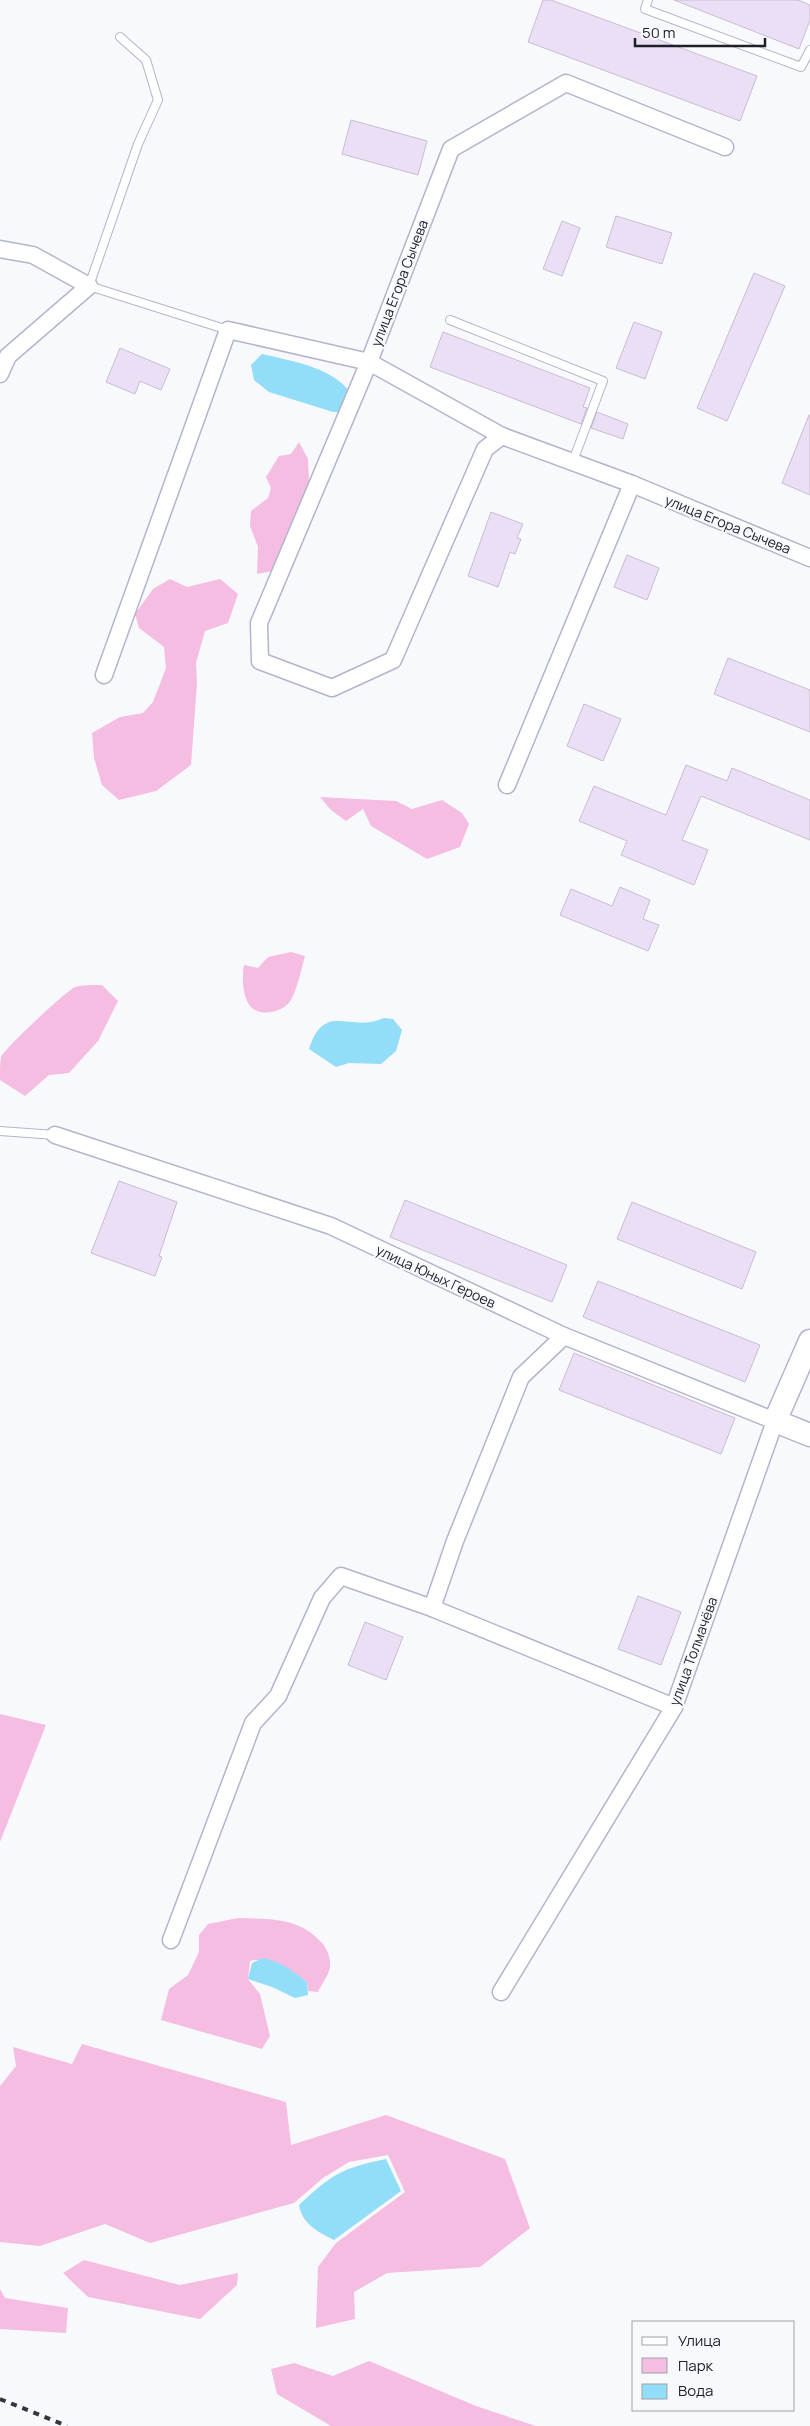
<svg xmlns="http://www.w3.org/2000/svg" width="810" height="2426" font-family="Manrope,sans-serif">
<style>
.green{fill:#f4bde1}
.water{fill:#92ddf7}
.building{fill:#ebdff5;stroke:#c8bdd1}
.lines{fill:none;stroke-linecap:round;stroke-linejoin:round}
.lane-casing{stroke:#b3b5cb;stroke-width:10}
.street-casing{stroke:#b3b5cb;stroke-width:19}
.secondary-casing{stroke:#b3b5cb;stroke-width:25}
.lane{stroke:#fff;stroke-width:8}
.street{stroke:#fff;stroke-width:16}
.secondary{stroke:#fff;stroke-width:22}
.rail{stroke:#34353d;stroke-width:4;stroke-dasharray:6 6;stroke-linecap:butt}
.labels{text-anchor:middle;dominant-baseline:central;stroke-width:4.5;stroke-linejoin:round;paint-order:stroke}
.street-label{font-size:14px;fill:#1e1f27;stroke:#f8f9fd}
</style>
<rect width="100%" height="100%" fill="#f8f9fd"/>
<!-- green -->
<g class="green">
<path d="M299,442L308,459L309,482L273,571L257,574L258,547L250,526L251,511L268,498L271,488L266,477L279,456L291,454Z"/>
<path d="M170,579L187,587L220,579L238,594L228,623L205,631L196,663L197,683L191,765L156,791L119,800L102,785L94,758L92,733L120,717L143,713L153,702L166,668L164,647L139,628L135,614L153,589Z"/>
<path d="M320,797L396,801L412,809L442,800L462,813L469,824L460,847L427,859L371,826L363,809L346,821L331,810Z"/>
<path d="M291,952L305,956C301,970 298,987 291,1000C284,1012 260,1018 250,1006C242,995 242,977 244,965L258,968L268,957Z"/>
<path d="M102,985L118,1001L98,1041L69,1073L49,1075L25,1096L0,1080C0,1073 0,1063 1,1057C5,1048 66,991 75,987C83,985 94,985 102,985Z"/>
<path d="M0,1714L46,1725L0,1842Z"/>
<path d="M238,1918C269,1919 299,1917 321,1942C327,1948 331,1958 330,1967C329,1975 321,1985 318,1992L308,1991L307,1982C290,1969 273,1956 250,1961L248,1979L260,1994L270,2036L262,2049L161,2020L169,1989L188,1975L199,1952V1935L208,1924Z"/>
<path d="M82,2044L286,2102L291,2145L386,2115L505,2159L530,2228L480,2267L387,2273L354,2292L355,2319L316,2328L318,2267L336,2243L405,2192L388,2155L349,2162L323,2178L294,2203L150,2243L105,2224L40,2246L0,2242V2086L16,2066L13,2047L72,2064Z"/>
<path d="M84,2260L180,2285L238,2273L237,2285L200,2319L88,2297L63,2273Z"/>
<path d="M0,2289L5,2298L68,2308L66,2333L0,2329Z"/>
<path d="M369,2361L476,2406L536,2426H331L277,2394L271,2369L294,2363L333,2376Z"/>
</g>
<!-- water -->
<g class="water">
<path d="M262,354C292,361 331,367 350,392L340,412H333L269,392L254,380L251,365Z"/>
<path d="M384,1018L393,1019L402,1030L396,1051L381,1064L349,1063L336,1067L309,1049C325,1000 349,1034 384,1018Z"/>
<path d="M263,1958C282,1962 293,1971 307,1982L308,1995L295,1998L272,1987L248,1979L252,1963Z"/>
<path d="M386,2159L401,2191L334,2240C318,2232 302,2224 299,2205C332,2174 342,2168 386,2159Z"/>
</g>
<!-- building -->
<g class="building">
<path d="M543,0H551L757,76L740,121L528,42Z"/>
<path d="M674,0H798L810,5V20L799,49Z"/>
<path d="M351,120L427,141L418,175L342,154Z"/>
<path d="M616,216L672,233L662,264L606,247Z"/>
<path d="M562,221L580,228L562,276L543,269Z"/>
<path d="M754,273L785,286L727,421L697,408Z"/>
<path d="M634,322L662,332L645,379L616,368Z"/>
<path d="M443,332L590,388L583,407L587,408L581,424L430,367Z"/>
<path d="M120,348L170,369L161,390L140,381L135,394L106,382Z"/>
<path d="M597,412L628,424L623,439L591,428Z"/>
<path d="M809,415H810V495L782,483Z"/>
<path d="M491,512L523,524L517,538L521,539L515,554L510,552L498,587L468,576Z"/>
<path d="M627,555L659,568L647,600L614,587Z"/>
<path d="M728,658L810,690V732L714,694Z"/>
<path d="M584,704L621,719L603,761L567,746Z"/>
<path d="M686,765L727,781L732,768L810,800V840L701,796L682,840L708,850L694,885L621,855L627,841L579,821L594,786L666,815Z"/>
<path d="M620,887L650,900L643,919L659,925L648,951L560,915L571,889L612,906Z"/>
<path d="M119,1181L177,1202L159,1256L162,1257L155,1276L91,1253Z"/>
<path d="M405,1200L567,1265L552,1302L390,1237Z"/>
<path d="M632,1202L756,1252L742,1289L617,1239Z"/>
<path d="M598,1281L760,1345L745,1382L583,1317Z"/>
<path d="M574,1353L735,1418L721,1454L559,1390Z"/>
<path d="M638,1596L681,1612L661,1665L618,1649Z"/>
<path d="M365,1622L403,1637L386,1680L348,1665Z"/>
</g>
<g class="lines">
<!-- lane casing -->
<g class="lane-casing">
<g id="lane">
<path d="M648,0L645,9L801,67L810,50"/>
<path d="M120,37L146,60L158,100L138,144L89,286L228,330"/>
<path d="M450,320L603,381L573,461"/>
<path d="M0,1131L55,1135"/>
</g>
</g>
<!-- street casing -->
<g class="street-casing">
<g id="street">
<path d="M725,147L566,83L451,149L369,362L502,436L632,484L810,558"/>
<path d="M0,249L33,255L89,286L8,356L0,374"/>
<path d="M104,675L228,330L369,362L259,623L260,661L332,688L393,660L485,449L502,436"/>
<path d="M507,785L632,484"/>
<path d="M55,1135L331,1226L564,1336L775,1421L674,1707L501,1992"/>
<path d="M432,1608L455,1541L521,1377L564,1336"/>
<path d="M171,1940L253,1723L278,1696L322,1598L341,1576L432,1608L674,1707"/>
</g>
</g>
<!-- secondary casing -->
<g class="secondary-casing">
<path id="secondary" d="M810,1341L775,1421L810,1435"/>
</g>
<!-- lane -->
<use href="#lane" class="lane"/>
<!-- street -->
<use href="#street" class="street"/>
<!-- secondary -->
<use href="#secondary" class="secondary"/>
<!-- rail -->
<path class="rail" d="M0,2399L67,2426"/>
</g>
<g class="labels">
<!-- street labels -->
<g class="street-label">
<text transform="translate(399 283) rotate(-69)">улица Егора Сычева</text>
<text transform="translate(728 524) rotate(22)">улица Егора Сычева</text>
<text transform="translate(436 1276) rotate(25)">улица Юных Героев</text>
<text transform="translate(693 1651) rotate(-70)">улица Толмачёва</text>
</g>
</g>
<!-- legend -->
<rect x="632" y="2321" width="162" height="90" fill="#f8f9fd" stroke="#a1a2a7"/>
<rect x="642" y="2337" width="25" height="8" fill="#ffffff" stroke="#a1a2a7"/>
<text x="678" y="2346" font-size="15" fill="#1e1f27">Улица</text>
<rect x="642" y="2358" width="25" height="15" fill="#f4bde1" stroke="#a1a2a7"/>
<text x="678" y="2371" font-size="15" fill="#1e1f27">Парк</text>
<rect x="642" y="2384" width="25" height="15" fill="#92ddf7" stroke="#a1a2a7"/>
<text x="678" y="2396" font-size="15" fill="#1e1f27">Вода</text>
<!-- scale -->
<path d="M635 38v8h130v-8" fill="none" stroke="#1e1f27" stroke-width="2.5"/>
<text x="642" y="38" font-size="15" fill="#1e1f27" stroke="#f8f9fd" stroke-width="4" paint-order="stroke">50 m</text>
</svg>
